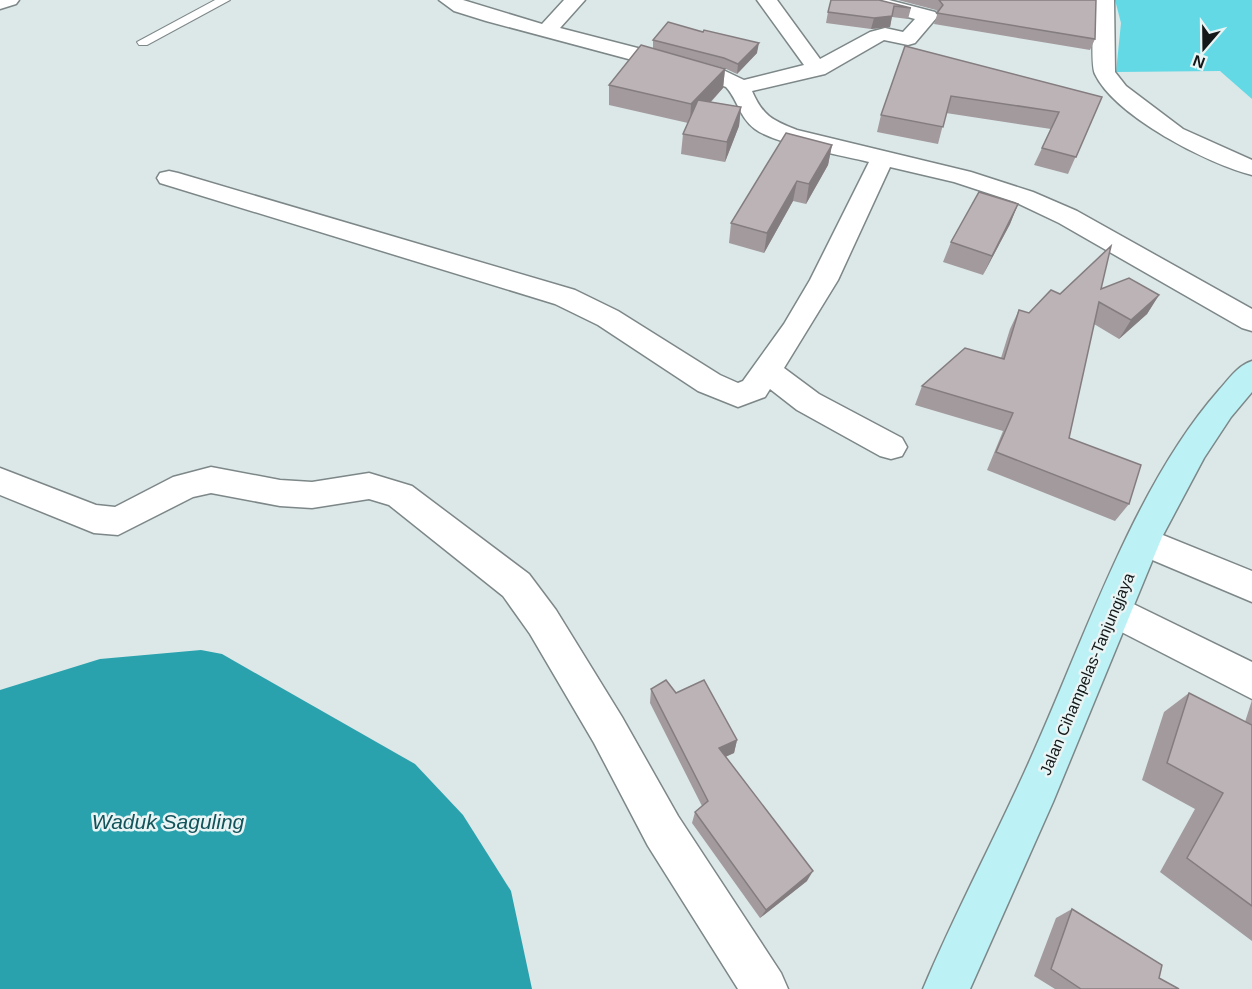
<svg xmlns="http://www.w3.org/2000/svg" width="1252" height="989" font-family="Helvetica,sans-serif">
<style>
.green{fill:#63d9e5}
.water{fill:#29a2ae}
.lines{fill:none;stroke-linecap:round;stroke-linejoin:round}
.service-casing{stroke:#7d8788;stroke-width:2}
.minor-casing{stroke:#7d8788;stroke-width:3}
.tertiary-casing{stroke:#7d8788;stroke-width:3}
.secondary-casing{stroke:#7d8788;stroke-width:3}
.service{fill:#fff;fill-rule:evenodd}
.minor{fill:#fff;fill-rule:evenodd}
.tertiary{fill:#fff;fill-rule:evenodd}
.secondary{fill:#bcf2f6;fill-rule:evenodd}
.wall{fill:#a29a9d}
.shaded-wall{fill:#847d7f}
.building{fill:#bcb3b6;stroke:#847d7f;stroke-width:1.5}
.labels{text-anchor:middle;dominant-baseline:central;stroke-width:5;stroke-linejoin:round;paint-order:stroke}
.street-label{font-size:16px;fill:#141818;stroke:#e9f4f5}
.near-water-label{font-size:21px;font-style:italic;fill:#13545b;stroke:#e9f4f5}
</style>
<rect width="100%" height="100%" fill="#dce7e8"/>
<!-- green -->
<path class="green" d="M1115,0H1252V99L1220,71L1116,72L1121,23Z"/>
<!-- water -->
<path class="water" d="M201,650L222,654L415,764L463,815L511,891L532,989H0V690L100,659Z"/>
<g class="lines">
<!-- service casing -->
<g class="service-casing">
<path id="service" d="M215,0H230L147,45H139L137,42Z"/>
</g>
<!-- minor casing -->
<g class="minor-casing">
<g id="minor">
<path d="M0,0H19L16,4L0,9Z"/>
<path d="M439,0H463L542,24L564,0H585L560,28L723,70L744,80L804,65L757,0H777L820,59L870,32L885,28L903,32L915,19L867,6L864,0H889L935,12L938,16L915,43L908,45L884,40L825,74L752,91C763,116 772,120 797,130L971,172L1033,192L1077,211L1252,309V331L1242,328L1059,223L1015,202L954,182L890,167L838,280L784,368L819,394L902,438L907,447L902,456L891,459L880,456L797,410L770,389L765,397L738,407L698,391L598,325L555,304L160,183L157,178L160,173L169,171L178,173L575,290L618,311L720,375L738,383L743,381L784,324L810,280L869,162C842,155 775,144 755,129C739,117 738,100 726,87L707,80L486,21L454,11Z"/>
<path d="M211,467L280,480L312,482L369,473L412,486L529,574L556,610L622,717L678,816L781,973L788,989H738L648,846L594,743L530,634L503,596L389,505L369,499L312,508L280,506L211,493L193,497L118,535L94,533L0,495V468L96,505L115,507L173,477Z"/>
<path d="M1143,527L1252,571V602L1131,551L1126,541L1131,531Z"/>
<path d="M1115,595L1252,662V699L1102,622L1097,611L1102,600Z"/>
</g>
</g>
<!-- tertiary casing -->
<g class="tertiary-casing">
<path id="tertiary" d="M1094,0H1114L1115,72L1126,86L1183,129L1252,160V175C1208,164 1115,116 1095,74C1090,65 1094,14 1094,0Z"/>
</g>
<!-- secondary casing -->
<g class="secondary-casing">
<path id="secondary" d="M1252,361V392L1231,417L1204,458L1162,537L1053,802L970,989H923C954,915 992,844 1025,771C1081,650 1131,490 1219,390C1229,379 1237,366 1252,361Z"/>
</g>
<!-- service -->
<use href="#service" class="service"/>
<!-- minor -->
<use href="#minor" class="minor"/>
<!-- tertiary -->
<use href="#tertiary" class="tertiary"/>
<!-- secondary -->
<use href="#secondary" class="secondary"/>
</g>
<!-- wall -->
<g class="wall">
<path d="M879,0L911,8L908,19L892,17L890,27L871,29L826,23L828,12Z"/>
<path d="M898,0H1096L1095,39L1090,50L934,24L938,12L936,10Z"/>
<path d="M653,40L757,53L737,74L724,68L691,59L725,69L723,88L711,102L741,107L739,126L725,162L681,154L683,134L688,123L609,105V85L653,49Z"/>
<path d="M905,46L1102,97L1068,174L1034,165L1051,129L946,113L938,144L877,132L881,115Z"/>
<path d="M832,145L828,165L806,204L793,201L764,253L729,243L731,223Z"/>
<path d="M1018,204L1010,224L983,275L943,262L951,242Z"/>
<path d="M1101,289L1159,295L1147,314L1119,339L1094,324L1069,438L1129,504L1115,521L987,470L1003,431L915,405L922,386L1001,358L1010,329L1019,310L1029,313L1060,294Z"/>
<path d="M651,689L676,693L737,740L734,753L725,757L807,881L760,918L692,823L695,812L702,806L650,703Z"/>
<path d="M1189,693L1245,722L1252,700V941L1160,872L1195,809L1142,780L1164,712Z"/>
<path d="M1072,909L1159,978L1179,989H1055L1034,976L1056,918Z"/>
</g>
<!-- shaded-wall -->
<g class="shaded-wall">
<path d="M892,16L890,27L871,29L874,18Z"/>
<path d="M759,43L757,53L737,74L738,64Z"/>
<path d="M725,69L723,88L690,124L691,104Z"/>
<path d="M741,107L739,126L725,162L727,142Z"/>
<path d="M832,145L828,165L806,204L809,184Z"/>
<path d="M797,181L793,201L764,253L767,233Z"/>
<path d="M1018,204L1010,224L983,275L992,256Z"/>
<path d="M1159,295L1147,314L1119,339L1131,320Z"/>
<path d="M737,740L734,753L716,761L719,748Z"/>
<path d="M813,871L807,881L760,918L766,910Z"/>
</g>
<!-- building -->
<g class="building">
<path d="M831,0H879L911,8L894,6L892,16L874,18L828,12Z"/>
<path d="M939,0H1096L1095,39L937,13L943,5Z"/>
<path d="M668,22L703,32L704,30L759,43L738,64L724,58L653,40Z"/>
<path d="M641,45L725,69L691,104L609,85Z"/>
<path d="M905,46L1102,97L1076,157L1042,148L1059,112L951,96L943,127L881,115Z"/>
<path d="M698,100L741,107L727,142L683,134Z"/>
<path d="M786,133L832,145L809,184L797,181L767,233L731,223Z"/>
<path d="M979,192L1018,204L992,256L951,242Z"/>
<path d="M1111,246L1101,289L1129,278L1159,295L1131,320L1099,302L1069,438L1141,465L1129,504L996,452L1013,413L922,386L965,348L1004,359L1019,310L1029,313L1051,290L1060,294Z"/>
<path d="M666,680L676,693L704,680L737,740L719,748L813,871L766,910L695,812L708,801L651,689Z"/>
<path d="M1189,693L1252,725V906L1187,858L1223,793L1167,763Z"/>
<path d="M1072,909L1162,965L1159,978L1179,989H1081L1051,969Z"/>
</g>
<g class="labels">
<!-- street labels -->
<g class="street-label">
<text transform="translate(1087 674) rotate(-67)">Jalan Cihampelas-Tanjungjaya</text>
</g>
<!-- near-water labels -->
<g class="near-water-label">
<text x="168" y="821">Waduk Saguling</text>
</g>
</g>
<!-- north arrow -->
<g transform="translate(1204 48) rotate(200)" stroke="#e9f4f5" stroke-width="4.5" paint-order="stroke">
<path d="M0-4.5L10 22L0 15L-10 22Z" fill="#141818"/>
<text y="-9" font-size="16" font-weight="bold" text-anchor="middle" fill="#141818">N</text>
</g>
</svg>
